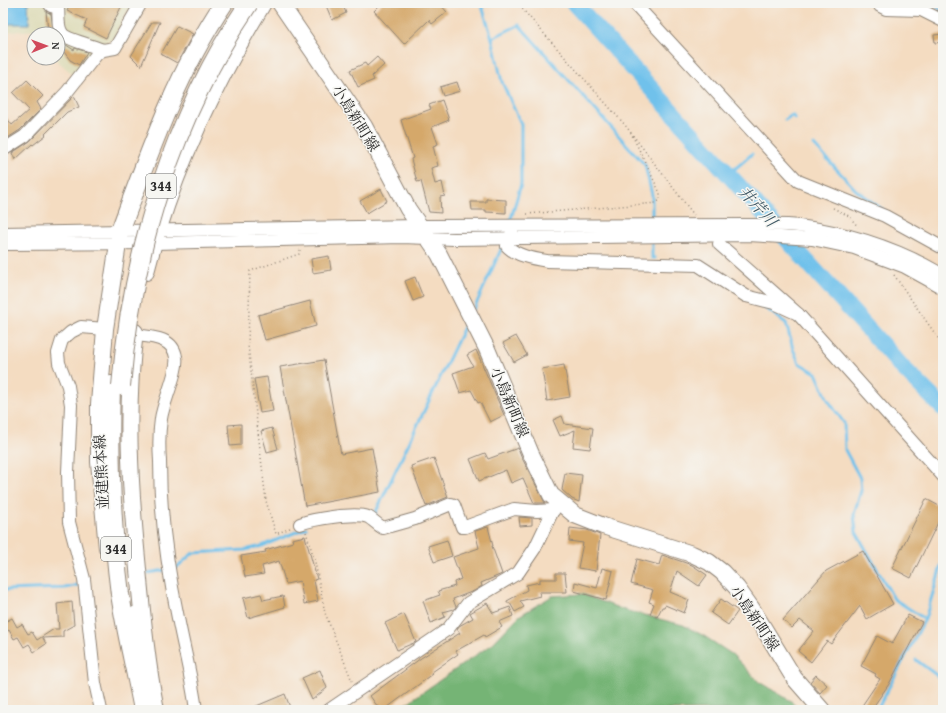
<svg xmlns="http://www.w3.org/2000/svg" width="946" height="713" font-family="'Gentium Book Plus','Noto Serif JP',serif">
<style>
.built{fill:#dfddbb}
.forest{fill:#74b475;stroke:#507050}
.water{fill:#6fc1eb;stroke:#4d768b}
.lines{fill:none;stroke-linecap:round;stroke-linejoin:round}
.stream{stroke:#6fc1eb;stroke-width:3}
.river{stroke:#6fc1eb;stroke-width:17}
.building{fill:#d5a86a}
.minor-casing{stroke:#908476;stroke-width:14}
.major-casing{stroke:#908476;stroke-width:18}
.highway-casing{stroke:#908476;stroke-width:20}
.path{stroke:#908476;stroke-width:1.5;stroke-dasharray:1 3;stroke-linecap:butt}
.minor{stroke:#fff;stroke-width:12}
.major{stroke:#fff;stroke-width:16}
.highway{stroke:#fff;stroke-width:18}
.highway-bridge-casing{stroke:#908476;stroke-width:20;stroke-linecap:butt}
.highway-bridge{stroke:#fff;stroke-width:18}
.labels{text-anchor:middle;dominant-baseline:central;stroke-width:3;stroke-linejoin:round;paint-order:stroke}
.shield{fill:#f6f6f2;stroke:#686867;stroke-width:1}
.shield-label{font-size:14px;font-weight:bold;fill:#2b2b2b}
.street-label{font-size:15px;fill:#2b2b2b;stroke:#f6f6f2}
.water-label{font-size:16px;font-style:italic;fill:#3f5865;stroke:#f6f6f2}
</style>
<rect width="100%" height="100%" fill="#f6f6f2"/>
<filter id="ink" filterUnits="userSpaceOnUse"><feTurbulence type="fractalNoise" baseFrequency=".025" numOctaves="2"/><feDisplacementMap in="SourceGraphic" scale="8" xChannelSelector="R" yChannelSelector="G"/><feConvolveMatrix kernelMatrix="1 2 1 2 8 2 1 2 1" color-interpolation-filters="sRGB"/></filter>
<filter id="wash" filterUnits="userSpaceOnUse"><feTurbulence type="fractalNoise" baseFrequency=".012" numOctaves="4" result="noise"/><feDisplacementMap in="SourceGraphic" scale="16" xChannelSelector="R" yChannelSelector="G"/><feGaussianBlur stdDeviation="0.9" result="paint"/><feColorMatrix in="noise" values="0 0 0 0 0 0 0 0 0 0 0 0 0 0 0 0 0 1.4 0 .05"/><feComposite in="paint" operator="in"/></filter>
<g filter="url(#wash)">
<rect width="100%" height="100%" fill="#f4dcc1"/>
<!-- built -->
<path class="built" d="M3,3H132L112,40L100,44L76,77L54,58H58V34H44L43,30L3,32Z"/>
<!-- forest -->
<path class="forest" d="M582,594L624,610L683,625L704,636L733,655L759,682L791,701L800,710H397L492,644L519,616L552,596Z"/>
<!-- water -->
<path class="water" d="M7,3H28L29,24H7Z"/>
<g class="lines">
<!-- stream -->
<g class="stream">
<path d="M481,3L492,38L502,82L521,124V184L510,222"/>
<path d="M936,3L935,5L943,12"/>
<path d="M492,38L519,25L645,165L652,195V223"/>
<path d="M785,120L792,115L795,119"/>
<path d="M814,145L856,190L883,210"/>
<path d="M729,174L752,154"/>
<path d="M652,238V258H655"/>
<path d="M761,305L786,323L793,349L799,363L816,373L828,400L844,423L845,450L860,478L861,491L854,514L856,532L894,599L925,619L877,710"/>
<path d="M474,309L503,245"/>
<path d="M373,518L467,321"/>
<path d="M171,569L176,568L193,553L245,550L262,546L306,528"/>
<path d="M148,573L166,570"/>
<path d="M3,590L65,588L78,585"/>
<path d="M925,619L943,560"/>
<path d="M916,660L943,680"/>
</g>
<!-- river -->
<path class="river" d="M574,3L902,367L943,408"/>
</g>
<g id="blocks">
<!-- building -->
<g class="building">
<path d="M71,3H123L106,38L84,27L87,20L67,11Z"/>
<path d="M325,3H342L346,13L332,20Z"/>
<path d="M382,3H439L447,12L432,24L429,20L404,44L374,11Z"/>
<path d="M46,11L51,14L54,34L48,31Z"/>
<path d="M152,22H160L141,66L131,56Z"/>
<path d="M177,26L193,34L177,63L161,54Z"/>
<path d="M943,34V42L935,43L934,35Z"/>
<path d="M66,45L74,50L75,48L87,52L79,65L70,60L61,48Z"/>
<path d="M377,57L384,65L372,76L374,80L358,87L350,70L365,63L367,66Z"/>
<path d="M27,80L43,96L37,102L41,109L20,130L3,141V113L12,125L29,110L13,93Z"/>
<path d="M457,82L460,91L443,96L440,87Z"/>
<path d="M74,96L79,107L67,112L45,134L46,135L33,145L32,144L15,160L12,153L30,141Z"/>
<path d="M442,100L449,120L432,127L438,144L433,146L438,166L431,168L435,184L442,182L445,196L440,197L441,213L429,212L421,181L417,182L411,159L413,158L401,120L431,109L429,105Z"/>
<path d="M381,189L387,201L367,213L360,201Z"/>
<path d="M486,199L506,200V213L486,212V210H472L471,202H486Z"/>
<path d="M329,256L331,270L313,273L311,259Z"/>
<path d="M415,277L423,297L413,301L405,281Z"/>
<path d="M310,301L316,326L265,340L258,315Z"/>
<path d="M516,336L527,355L514,362L503,343Z"/>
<path d="M476,350L504,415L490,422L480,402L478,403L471,390L460,393L453,373L473,366L467,355Z"/>
<path d="M324,360L341,454L372,448L380,492L305,506L280,367Z"/>
<path d="M564,365L570,397L547,401L542,369Z"/>
<path d="M267,377L273,411L260,413L254,379Z"/>
<path d="M562,416L565,424L593,428L590,449L573,447L575,430L560,436L553,420Z"/>
<path d="M241,424V445L230,446L228,425Z"/>
<path d="M272,428L278,449L267,452L261,431Z"/>
<path d="M518,448L522,458L545,503H534L523,478L511,483L506,470L479,481L470,459L485,453L488,459Z"/>
<path d="M434,458L448,497L426,506L411,466Z"/>
<path d="M565,473L582,475L579,502L572,499L562,490Z"/>
<path d="M926,499L943,508V512L911,578L892,568Z"/>
<path d="M519,517L532,518V525L520,526Z"/>
<path d="M488,527L493,546H492L502,574L481,583L482,586L474,591L453,599L456,607L454,609L443,612L445,617L431,623L423,601L440,595L438,591L455,586L454,582L461,579L453,557L479,548L475,531Z"/>
<path d="M570,528L587,530L600,535L596,571L578,568L583,543L569,541Z"/>
<path d="M305,536L317,579L314,580L318,601L304,604L300,581L286,584L279,561L262,566L264,574L245,577L241,556L266,552L265,550L293,542L292,539Z"/>
<path d="M447,540L452,556L434,562L428,546Z"/>
<path d="M863,551L893,604L867,619L860,606L831,644L827,641L811,662L798,651L814,631L800,620L792,628L783,620L826,571Z"/>
<path d="M662,555L692,565L707,575L699,586L677,571L670,592L689,600L684,613L665,605L664,607H662L657,617L650,614L654,604L649,602L653,590L631,584L637,559L659,565Z"/>
<path d="M602,568L613,571L606,600L574,591L575,582L597,588Z"/>
<path d="M556,573H565L567,592H539L540,596L520,601L524,607L515,612L510,603H507V601L527,590L526,585L540,582V579H556Z"/>
<path d="M261,594L263,600L283,596L285,607L248,618L243,598Z"/>
<path d="M721,599L738,611L728,625L711,613Z"/>
<path d="M72,602L74,625L63,631V637L43,638L46,644L34,652L29,644L24,647L18,637L14,639L9,630L3,634V623L12,618L17,627L22,624L28,634L32,632L37,640L54,629H59L57,604Z"/>
<path d="M487,603L493,613L510,607L513,616L499,622L502,627L485,637L484,635L456,651L458,654L432,672L433,674L384,710H380L370,696L421,658L460,633L457,629L459,626L473,618L470,613Z"/>
<path d="M404,614L416,642L397,650L385,623Z"/>
<path d="M908,615L922,622L889,684L871,710H859L880,679L875,676L876,674L861,666L877,636L892,644Z"/>
<path d="M320,670L327,688L312,700L302,678Z"/>
<path d="M816,675L827,685L820,693L810,682Z"/>
<path d="M285,694L291,710H247Z"/>
</g>
</g>
</g>
<g filter="url(#ink)">
<use href="#blocks" fill-opacity="0" stroke="#908476" stroke-width="1"/>
<g class="lines">
<!-- minor casing -->
<g class="minor-casing">
<g id="minor">
<path d="M49,3L51,6L58,8C59,15 57,27 62,33C65,39 94,46 103,50"/>
<path d="M634,3L798,181L885,216L943,248"/>
<path d="M879,3L880,6L886,9L921,10L943,21"/>
<path d="M3,150L25,136L67,92L97,54L103,50L115,48L141,3"/>
<path d="M512,232L507,246C516,256 535,259 547,261L698,265L746,296L774,303L798,314"/>
<path d="M3,233L420,226L751,225C767,225 783,224 799,226C851,233 899,249 943,275"/>
<path d="M3,244L154,243L402,237L454,239L749,235L812,239L854,248L905,267L943,288"/>
<path d="M719,244L798,314L943,476"/>
<path d="M135,335C151,337 173,337 176,357C179,370 163,402 161,419C159,432 159,447 160,461C160,514 167,566 178,618C184,649 192,679 196,710"/>
<path d="M300,524C312,519 356,512 368,517C373,520 378,525 383,528L415,519L451,504L454,505L462,527H465L514,509L537,511L554,510"/>
<path d="M101,710L95,683L84,579L69,522L68,472L71,405L68,386L59,363L58,353L62,340L71,332L81,327L105,329"/>
<path d="M329,710L448,629L468,603L518,573L535,548L557,502"/>
</g>
</g>
<!-- major casing -->
<g class="major-casing">
<g id="major">
<path d="M280,3L364,126L408,209L439,254L487,349L531,454L551,495L575,515L603,526L692,554L709,562L722,572L737,588L752,609L794,678L822,710"/>
<path d="M146,272L157,231"/>
<path d="M135,332C125,407 130,485 137,559C142,611 146,659 156,710"/>
<path d="M107,548L99,462V404L105,329L120,231"/>
</g>
</g>
<!-- highway casing -->
<g class="highway-casing">
<g id="highway">
<path d="M120,231C149,153 177,73 224,3"/>
<path d="M157,231C182,149 218,76 262,3"/>
<path d="M111,385C109,455 111,524 120,594C126,633 136,672 143,710"/>
<path d="M137,615L146,659"/>
</g>
</g>
<!-- path -->
<g class="path">
<path d="M517,3L625,125L694,215"/>
<path d="M833,208L849,216L858,227"/>
<path d="M527,214L656,203L660,200V193L632,135"/>
<path d="M894,275L943,345"/>
<path d="M290,528L276,534L266,501L248,345L250,271L299,254L300,250"/>
<path d="M306,532L315,562L325,613L352,681"/>
</g>
<!-- minor -->
<use href="#minor" class="minor"/>
<!-- major -->
<use href="#major" class="major"/>
<!-- highway -->
<use href="#highway" class="highway"/>
<!-- highway-bridge casing -->
<g class="highway-bridge-casing">
<path id="highway-bridge" d="M121,386C132,251 173,116 249,3"/>
</g>
<!-- highway-bridge -->
<use href="#highway-bridge" class="highway-bridge"/>
</g>
</g>
<g class="labels">
<!-- shield labels -->
<g class="shield">
<rect x="146" y="174" width="30" height="24" rx="3"/>
<rect x="101" y="537" width="30" height="24" rx="3"/>
</g>
<g class="shield-label">
<text x="161" y="186">344</text>
<text x="116" y="549">344</text>
</g>
<!-- street labels -->
<g class="street-label">
<text transform="translate(356 118) rotate(58)">小島新町線</text>
<text transform="translate(510 402) rotate(67)">小島新町線</text>
<text transform="translate(101 472) rotate(-93)">並建熊本線</text>
<text transform="translate(755 618) rotate(56)">小島新町線</text>
</g>
<!-- water labels -->
<g class="water-label">
<text transform="translate(758 206) rotate(48)">井芹川</text>
</g>
</g>
<!-- margin -->
<rect width="946" height="713" fill="none" stroke="#f6f6f2" stroke-width="16"/>
<!-- north arrow -->
<g transform="translate(46 46) rotate(89)"><circle r="19" fill="#f6f6f2" stroke="#a5a5a2"/>
<path d="M0-3L7 15L0 10L-7 15Z" fill="#d1495b"/>
<text y="-6" font-size="11" font-weight="bold" text-anchor="middle" fill="#2b2b2b">N</text>
</g>
</svg>
